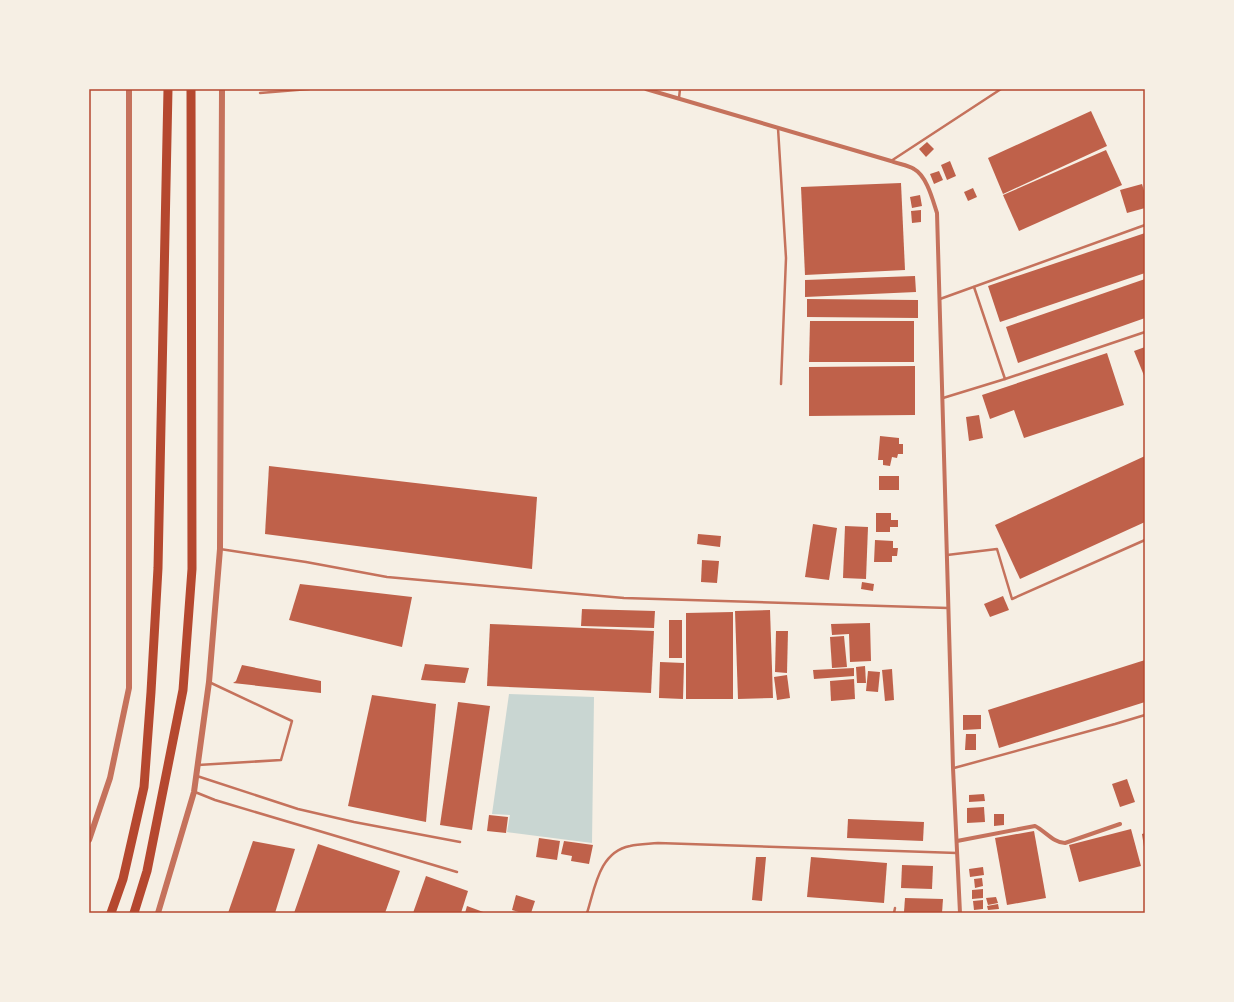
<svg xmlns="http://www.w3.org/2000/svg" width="1234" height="1002" font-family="'Public Sans',sans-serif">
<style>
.water{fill:#c9d6d2}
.building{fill:#bf614a}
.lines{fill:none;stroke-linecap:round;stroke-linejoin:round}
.service{stroke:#c5725c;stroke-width:2.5}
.minor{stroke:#c5725c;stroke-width:4}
.tertiary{stroke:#c5725c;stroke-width:6}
.motorway{stroke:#b5482f;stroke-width:9}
.neatline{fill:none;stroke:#b5482f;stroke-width:1.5}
</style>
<rect width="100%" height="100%" fill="#f6efe4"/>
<!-- water -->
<path class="water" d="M509,694L594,697L592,843L507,832L510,815L492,814Z"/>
<!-- building -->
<g class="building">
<path d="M1091,111L1107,146L1003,194L988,158Z"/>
<path d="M927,142L934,149L926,157L919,149Z"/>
<path d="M1106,150L1122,185L1019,231L1003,195Z"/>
<path d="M950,161L956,176L947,180L941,165Z"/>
<path d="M939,171L943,180L934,184L930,174Z"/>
<path d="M901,183L905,270L805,275L801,187Z"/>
<path d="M1142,184L1145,194V208L1127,213L1120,190Z"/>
<path d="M973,188L977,197L968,201L964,192Z"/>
<path d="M920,195L922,206L912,208L910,197Z"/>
<path d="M921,210V222L912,223L911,211Z"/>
<path d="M1145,233V273L1000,322L988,286Z"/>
<path d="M915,276L916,292L805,297V280Z"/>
<path d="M1145,279V318L1018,363L1006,327Z"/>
<path d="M807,299L918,300V318L807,317Z"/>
<path d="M810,321H914V362H809Z"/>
<path d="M1145,347V378L1134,351Z"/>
<path d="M1107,353L1124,405L1024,438L1014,410L990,419L982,395Z"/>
<path d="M915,366V415L809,416V367Z"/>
<path d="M979,415L983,438L969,441L966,417Z"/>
<path d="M880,436L899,438V444H903V454H898L897,458L892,457L890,466L883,465V460H878Z"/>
<path d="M1145,456V522L1020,579L995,525Z"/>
<path d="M269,466L537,497L532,569L265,534Z"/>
<rect x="879" y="476" width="20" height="14"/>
<path d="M876,513H891V520H898V527H890V532H876Z"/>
<path d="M813,524L837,528L829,580L805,577Z"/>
<path d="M845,526L868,527L866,579L843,578Z"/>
<path d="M698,534L721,536L720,547L697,544Z"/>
<path d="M875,540L893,541V548H898L897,556H892V562H874Z"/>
<path d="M702,560L719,561L717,583L701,582Z"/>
<path d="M862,582L874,584L873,591L861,589Z"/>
<path d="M300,584L412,597L402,647L289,620Z"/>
<path d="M1003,596L1009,610L990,617L984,604Z"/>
<path d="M582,609L655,611L654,628L581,626Z"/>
<path d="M770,610L773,698L738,699L735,611Z"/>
<path d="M733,612V699H686V613Z"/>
<rect x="669" y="620" width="13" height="38"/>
<path d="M870,623L871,661L850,662L849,634L832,635L831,624Z"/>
<path d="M490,624L654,631L651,693L487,686Z"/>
<path d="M776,631H788L787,673L775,672Z"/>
<path d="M844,636L847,667L832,668L830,637Z"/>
<path d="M1145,660V702L999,748L988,710Z"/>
<path d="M660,662L684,663L683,699L659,698Z"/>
<path d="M425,664L469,668L465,683L421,680Z"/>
<path d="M242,665L321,681V693L233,683L236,681Z"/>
<path d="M865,666L866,683H857L856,667Z"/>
<path d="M854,668V676L814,679L813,670Z"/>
<path d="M892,669L894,700L885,701L882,670Z"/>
<path d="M868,671L880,672L878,692L866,691Z"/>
<path d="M787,675L790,698L777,700L774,677Z"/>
<path d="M854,679L855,699L831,701L830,681Z"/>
<path d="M372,695L436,704L426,822L348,806Z"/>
<path d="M458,702L490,706L472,830L440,825Z"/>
<path d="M963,715H981V729L963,730Z"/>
<path d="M966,734H976V750H965Z"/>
<path d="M1127,779L1135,802L1120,807L1112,784Z"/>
<path d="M984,794L985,801L969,802V795Z"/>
<path d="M984,807L985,822L967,823V808Z"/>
<path d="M994,814H1004V825L994,826Z"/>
<path d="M489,815L508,817L506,833L487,831Z"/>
<path d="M848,819L924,822L923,841L847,838Z"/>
<path d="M1131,829L1141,866L1079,882L1069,845Z"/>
<path d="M1034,831L1046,898L1007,905L995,838Z"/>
<path d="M1145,833V847H1144L1142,834Z"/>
<path d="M539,838L560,841L557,860L536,857Z"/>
<path d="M253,841L295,849L275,913H228Z"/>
<path d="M564,841L593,845L589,864L571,861L572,856L561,854Z"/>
<path d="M318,844L400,871L385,913H294Z"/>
<path d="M756,857H766L762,901L752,900Z"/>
<path d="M811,857L887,863L884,903L807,897Z"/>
<path d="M902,865L933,866L932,889L901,888Z"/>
<path d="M983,867L984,875L970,877L969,869Z"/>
<path d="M426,876L468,891L461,913H413Z"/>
<path d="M982,878L983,886L975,888L974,879Z"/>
<path d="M983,889V898L972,899V890Z"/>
<path d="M516,895L535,901L531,913H522L512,910Z"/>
<path d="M996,897L998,903L988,905L986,898Z"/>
<path d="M905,898L943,899L942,913L904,912Z"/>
<path d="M983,900V909L974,910L973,901Z"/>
<path d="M998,904L999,909L988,910L987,906Z"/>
<path d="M467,906L486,913H465Z"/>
</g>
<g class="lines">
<!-- service -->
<g class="service">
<path d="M260,93L309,89"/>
<path d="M679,98L680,89"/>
<path d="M778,128L786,258L781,384"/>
<path d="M891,161L1001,89"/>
<path d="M974,287L1005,379"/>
<path d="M940,299L1145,225"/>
<path d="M943,398L1005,379L1145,332"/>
<path d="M220,549L306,562L387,577L624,598L948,608"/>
<path d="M947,555L997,549L1012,599L1145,540"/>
<path d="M198,765L281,760L292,721L209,682"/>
<path d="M954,768L1115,724L1145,715"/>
<path d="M197,776L298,809L354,822L460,842"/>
<path d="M195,792L215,800L457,872"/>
<path d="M587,913C595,888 599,852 630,846C639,844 649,844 658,843L957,853"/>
<path d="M894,913L895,908"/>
</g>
<!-- minor -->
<g class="minor">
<path d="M646,89L891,161C898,164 908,165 914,169C927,176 933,201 937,213L953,768L960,913"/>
<path d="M957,841L1035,826C1045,831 1054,843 1065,843L1120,824"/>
</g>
<!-- tertiary -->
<g class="tertiary">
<path d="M89,840L110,778L129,688V89"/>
<path d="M158,913L194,792L209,682L220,549L222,89"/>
</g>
<!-- motorway -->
<g class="motorway">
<path d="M111,913L123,879L144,787L151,692L158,568L168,89"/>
<path d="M134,913L147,871L183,690L192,569L191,89"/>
</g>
</g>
<!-- border -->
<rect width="1234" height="1002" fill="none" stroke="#f6efe4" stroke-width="180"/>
<rect x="90" y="90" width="1054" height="822" class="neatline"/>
</svg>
